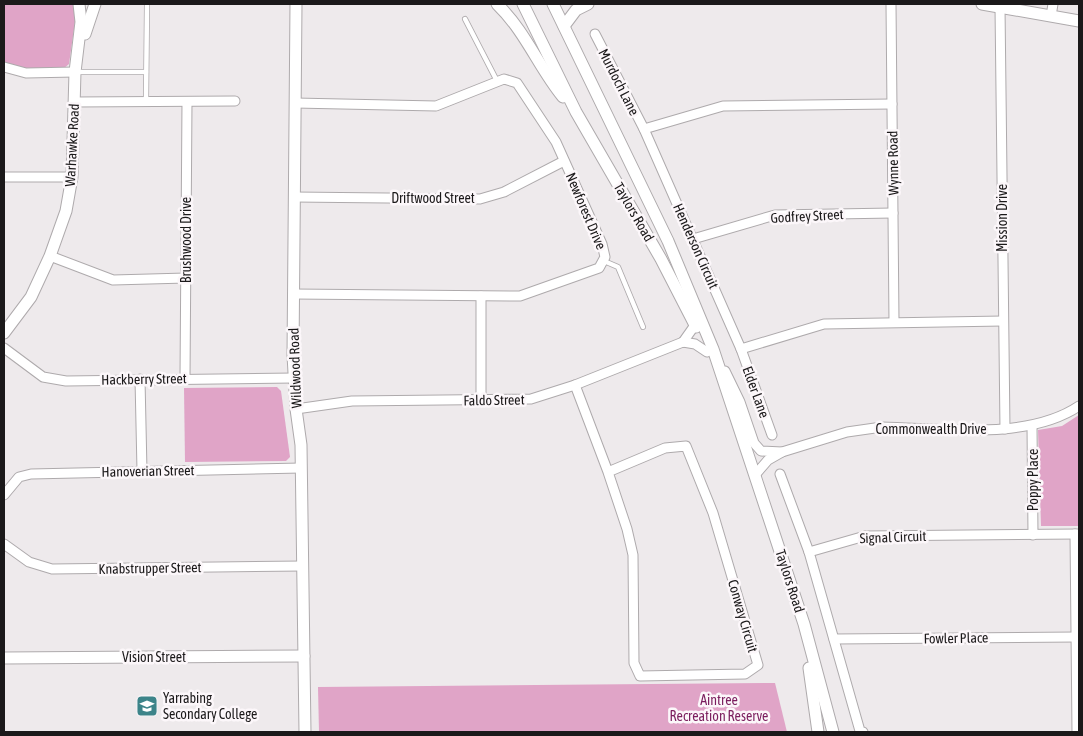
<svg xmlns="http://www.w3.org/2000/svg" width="1083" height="736" font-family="'Asap Condensed',sans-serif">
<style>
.green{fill:#e0a4c7}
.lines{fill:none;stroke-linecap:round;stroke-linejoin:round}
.service-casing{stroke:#aeaaac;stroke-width:6}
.minor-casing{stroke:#aeaaac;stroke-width:11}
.tertiary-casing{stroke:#aeaaac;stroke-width:13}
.service{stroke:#fff;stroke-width:4.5}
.minor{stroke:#fff;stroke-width:9}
.tertiary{stroke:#fff;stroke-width:11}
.labels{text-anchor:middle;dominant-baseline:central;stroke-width:5;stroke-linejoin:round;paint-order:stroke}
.street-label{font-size:14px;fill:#1b191a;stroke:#fcf7fa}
.poi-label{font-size:14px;fill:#1b191a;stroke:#fcf7fa;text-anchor:start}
.park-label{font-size:14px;fill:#7b1e5e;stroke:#fcf7fa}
</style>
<rect width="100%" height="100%" fill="#eeeaec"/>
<!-- green -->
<g class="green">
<path d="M4,4H72L77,8L69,64L63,69L19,71L4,64Z"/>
<path d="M277,387L281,391L290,457L286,461L185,462L184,388Z"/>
<path d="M1079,415V526H1041L1038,430L1062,426Z"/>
<path d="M775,683L787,732H319L318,687Z"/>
</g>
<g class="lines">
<!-- service casing -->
<g class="service-casing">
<g id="service">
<path d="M465,19L497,81"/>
<path d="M77,72H146"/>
<path d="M146,101L147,4"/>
<path d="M604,261L618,267L643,327"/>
</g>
</g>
<!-- minor casing -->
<g class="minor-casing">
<g id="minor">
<path d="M891,4L894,322"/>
<path d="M1000,7L1005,429"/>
<path d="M1051,16L1053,4"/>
<path d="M595,34L644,129"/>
<path d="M4,67L26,73L75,72"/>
<path d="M75,102L235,101"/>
<path d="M892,104L723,106L644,129L741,349L824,324L1003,321"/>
<path d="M4,177H72"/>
<path d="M294,197L480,199L504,192L564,161"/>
<path d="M693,239L775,215L893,213"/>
<path d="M50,256L113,280L186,278"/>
<path d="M293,294L520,296L599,268L605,257L602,244L556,142L517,83L504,79L436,106L295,103"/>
<path d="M481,296V400"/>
<path d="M683,342L695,344L707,352"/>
<path d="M683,342L695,325"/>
<path d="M4,348L43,377L66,381L294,378"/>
<path d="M741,349L772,435"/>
<path d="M725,371L740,402L754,443L761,451L782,452L847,432L882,427C942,428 1027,441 1079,406"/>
<path d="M185,378L187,102"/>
<path d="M140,379L142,471"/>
<path d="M575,385L608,472L627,529L633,555L634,663L640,676L745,674L758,665L713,513L686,446L665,448L608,472"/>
<path d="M296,409L352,401L531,399L575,385L683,342"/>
<path d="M1032,426L1033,535"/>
<path d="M780,474L809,552"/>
<path d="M755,475L768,460L782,452"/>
<path d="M4,495L19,477L31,474L301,468"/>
<path d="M1075,534L1077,732"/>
<path d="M4,544L29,562L52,569L303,566"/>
<path d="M834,639L1077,637"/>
<path d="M863,732L860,731L809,552L865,536L1079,534"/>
</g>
</g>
<!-- tertiary casing -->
<g class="tertiary-casing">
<g id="tertiary">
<path d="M296,4L293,355L296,409L301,445L305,732"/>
<path d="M497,4C526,32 539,68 563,97"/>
<path d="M523,4L576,112L661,259L696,327"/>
<path d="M553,4L668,241L713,349L804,624L833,732"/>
<path d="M982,4L1079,21"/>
<path d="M564,26L576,10L588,4"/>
<path d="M85,34L95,4"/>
<path d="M4,333L31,297L50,256L66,211L72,177L75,72L81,22L79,4"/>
<path d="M4,658L304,656"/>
<path d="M809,668L818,732"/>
</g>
</g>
<!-- service -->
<use href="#service" class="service"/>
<!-- minor -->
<use href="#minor" class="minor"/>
<!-- tertiary -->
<use href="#tertiary" class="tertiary"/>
</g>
<!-- icons -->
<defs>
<g id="school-square" transform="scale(1.125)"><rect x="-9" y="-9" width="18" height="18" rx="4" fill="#3c8489" stroke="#fcf7fa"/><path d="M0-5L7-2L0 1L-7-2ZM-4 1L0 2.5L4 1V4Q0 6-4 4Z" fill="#fff"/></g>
</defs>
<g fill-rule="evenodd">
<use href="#school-square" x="147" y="706"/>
</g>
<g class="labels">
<!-- street labels -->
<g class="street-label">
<text transform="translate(619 82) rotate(63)">Murdoch Lane</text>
<text transform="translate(72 145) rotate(-87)">Warhawke Road</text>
<text transform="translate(893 163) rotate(-91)">Wynne Road</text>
<text x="433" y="198">Driftwood Street</text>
<text transform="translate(586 211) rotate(67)">Newforest Drive</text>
<text transform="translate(634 212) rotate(60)">Taylors Road</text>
<text transform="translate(807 216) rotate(-3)">Godfrey Street</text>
<text transform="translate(1002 218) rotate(-90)">Mission Drive</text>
<text transform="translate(186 240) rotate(-90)">Brushwood Drive</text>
<text transform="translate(696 246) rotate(66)">Henderson Circuit</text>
<text transform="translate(295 368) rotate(-92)">Wildwood Road</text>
<text transform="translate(144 379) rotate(-1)">Hackberry Street</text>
<text transform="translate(756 392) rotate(70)">Elder Lane</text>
<text transform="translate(494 400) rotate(-1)">Faldo Street</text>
<text x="931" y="429">Commonwealth Drive</text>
<text transform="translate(148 471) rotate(-1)">Hanoverian Street</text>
<text transform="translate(1033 480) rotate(-90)">Poppy Place</text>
<text transform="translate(893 537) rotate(-2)">Signal Circuit</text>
<text transform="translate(150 568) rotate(-1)">Knabstrupper Street</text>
<text transform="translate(790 581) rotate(72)">Taylors Road</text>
<text transform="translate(743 616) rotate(74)">Conway Circuit</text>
<text transform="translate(956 638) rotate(-1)">Fowler Place</text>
<text x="154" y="657">Vision Street</text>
</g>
<!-- poi labels -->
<g class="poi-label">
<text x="163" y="698">Yarrabing<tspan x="163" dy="16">Secondary College</tspan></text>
</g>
<!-- park labels -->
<g class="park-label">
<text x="719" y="700">Aintree<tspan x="719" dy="16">Recreation Reserve</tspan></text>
</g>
</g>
<!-- border -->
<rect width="1083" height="736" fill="none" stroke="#1b191a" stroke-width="10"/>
</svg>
